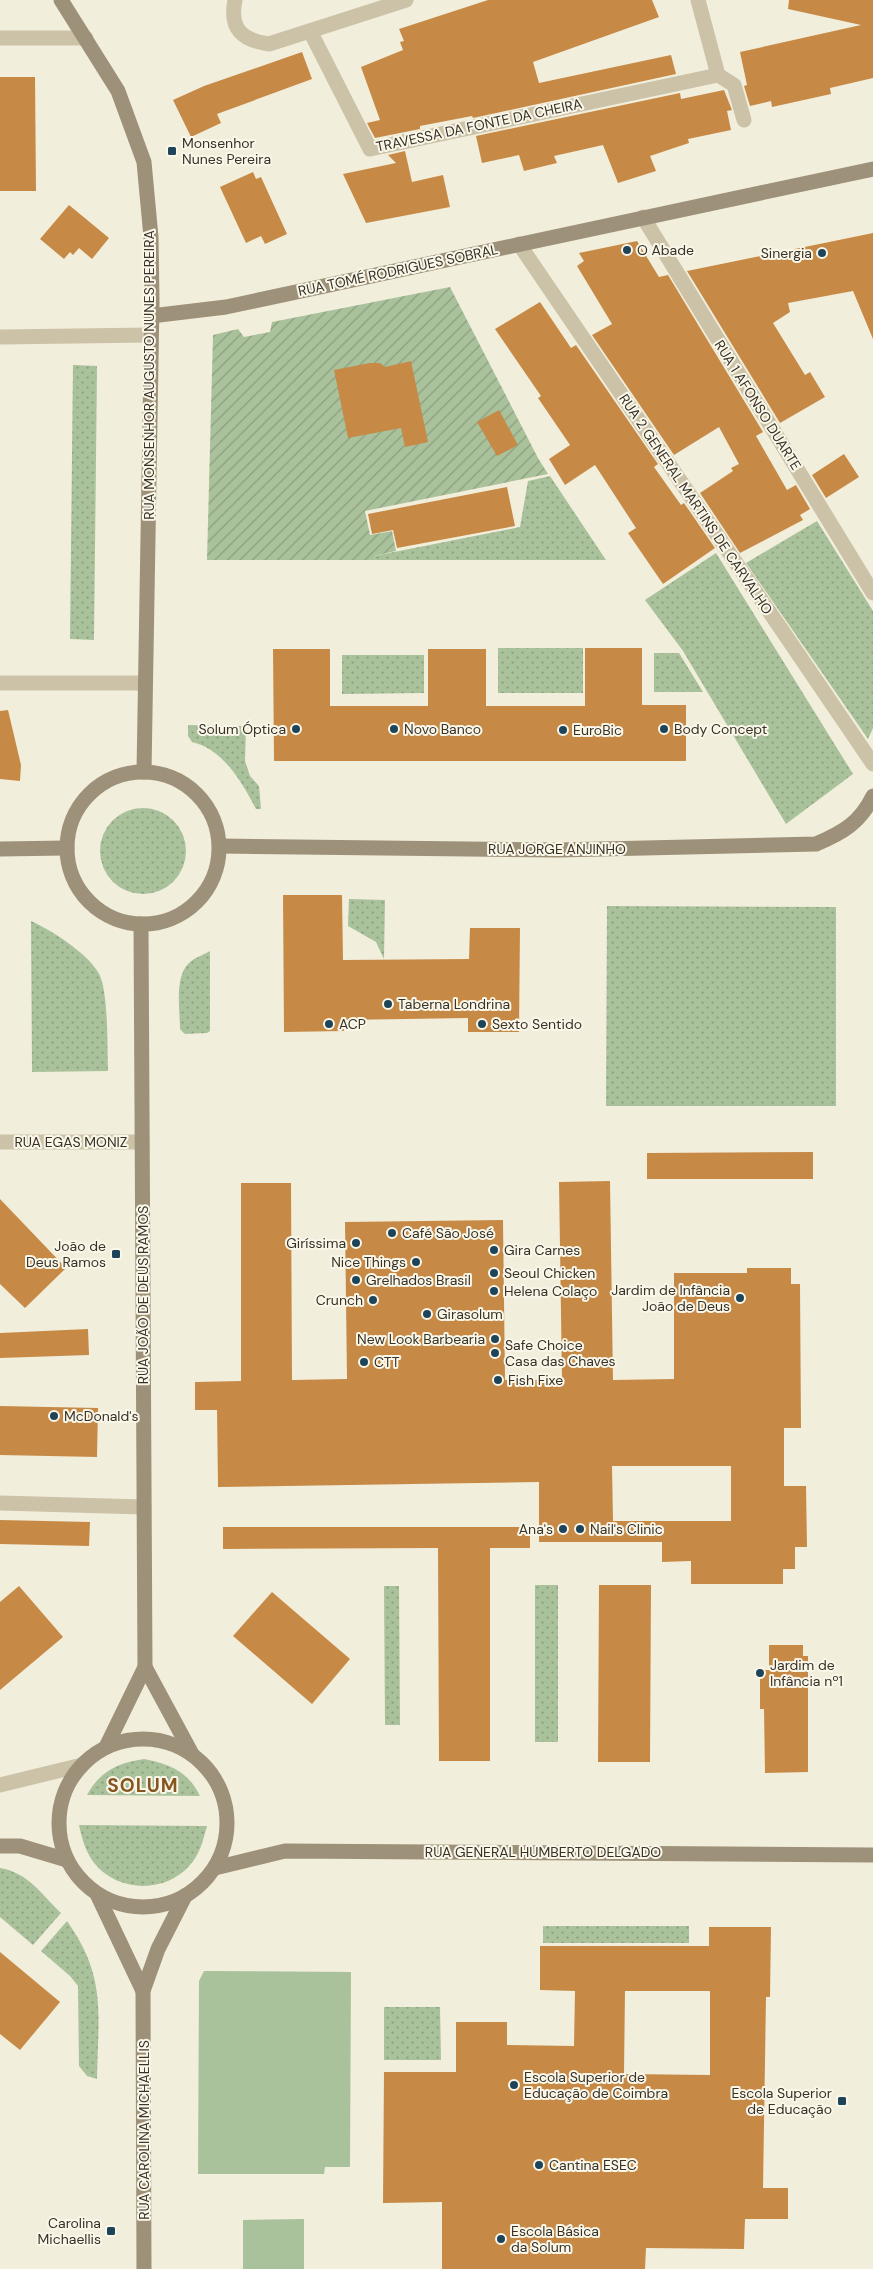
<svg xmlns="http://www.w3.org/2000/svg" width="873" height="2269" font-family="'DM Sans',sans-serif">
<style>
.grass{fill:url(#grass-dots)}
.garden{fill:url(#garden-furrows)}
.pitch{fill:#aac29c}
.building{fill:#c78a46;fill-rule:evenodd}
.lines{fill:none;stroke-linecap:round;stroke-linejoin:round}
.street{stroke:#cbc2a8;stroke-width:15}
.secondary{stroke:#9e9179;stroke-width:15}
.poi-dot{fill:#1d4459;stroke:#faf7e9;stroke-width:2}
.labels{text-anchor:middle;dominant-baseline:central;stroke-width:4;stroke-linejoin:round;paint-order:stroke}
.street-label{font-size:14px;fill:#373128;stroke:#faf7e9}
.poi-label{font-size:14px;fill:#373128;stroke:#faf7e9;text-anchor:start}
.district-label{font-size:19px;font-weight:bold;letter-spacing:1px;fill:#875620;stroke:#faf7e9}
</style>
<defs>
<pattern id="grass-dots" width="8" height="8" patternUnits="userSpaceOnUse" patternTransform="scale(1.25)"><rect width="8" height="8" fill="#aac29c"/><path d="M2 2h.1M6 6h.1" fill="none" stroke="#8b9e7f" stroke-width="1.8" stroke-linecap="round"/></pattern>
<pattern id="garden-furrows" width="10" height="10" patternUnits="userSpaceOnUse" patternTransform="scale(1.25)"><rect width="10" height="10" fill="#aac29c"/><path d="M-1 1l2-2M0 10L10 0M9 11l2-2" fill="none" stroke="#8b9e7f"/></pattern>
</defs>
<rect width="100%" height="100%" fill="#f2eedc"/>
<!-- grass -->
<g class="grass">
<path d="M73,365L97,366L94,640L70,639Z"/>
<path d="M550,476L606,560H375L374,556L520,527L528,481Z"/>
<path d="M817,521L873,611V728L868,739L746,563Z"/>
<path d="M716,553L853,774L786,824L683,651L645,600Z"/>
<rect x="498" y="648" width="85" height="45"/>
<path d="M654,653H679L703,692H654Z"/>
<path d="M342,655H424V693L342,694Z"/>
<path d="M188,725L246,726L245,761L250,776L259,786L261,809H256C242,782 223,749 192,742L188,736Z"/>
<circle cx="143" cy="851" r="43"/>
<path d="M349,899L385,900L384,959L376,942L348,926Z"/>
<path d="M607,906L836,907V1106H606Z"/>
<path d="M31,921C51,930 87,953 98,972C109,989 107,1049 108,1071L32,1072Z"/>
<path d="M210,951V1031L207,1033L185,1034L180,1029C180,1010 174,977 189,963C194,958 203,955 210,951Z"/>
<rect x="535" y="1585" width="23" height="157"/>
<path d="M384,1586H399L400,1725H385Z"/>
<path d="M144,1759C169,1764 188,1771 200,1796L87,1795C100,1771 118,1763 144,1759Z"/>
<path d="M79,1825L207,1826C203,1840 200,1854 190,1865C166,1893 119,1893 95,1864C86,1853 82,1839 79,1825Z"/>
<path d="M0,1868C29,1873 41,1894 61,1913L33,1945L0,1917Z"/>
<path d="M67,1921C107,1977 98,2014 97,2079L87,2076L79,2066L78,1986L70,1976L41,1951Z"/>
<rect x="543" y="1926" width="146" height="17"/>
<path d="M384,2007H440L441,2060H384Z"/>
</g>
<!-- garden -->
<path class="garden" d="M450,287L538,458L548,474L365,511L370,535L392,531L396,551L374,556L375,560H207L213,335L238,329L244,337L270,332L272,322Z"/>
<!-- pitch -->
<g class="pitch">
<path d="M204,1971L351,1972L350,2167H325L324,2174H198L199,1981Z"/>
<path d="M304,2219V2269H243V2220Z"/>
</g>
<!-- building -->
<g class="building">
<path d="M488,0H652L659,17L533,62L539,83L671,55L676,74L473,118L472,116L420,126V129L375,138L367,123L380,120L361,67L403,50L400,42L404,41L399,29Z"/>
<path d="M789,0H873V78L830,88L831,94L772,107L771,101L750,106L744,86L747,85L740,52L861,25L788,9Z"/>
<path d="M302,52L312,79L217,114L221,123L191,137L173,100L204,86Z"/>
<path d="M0,77H35L36,191H0Z"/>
<path d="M724,90L732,110L727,111L731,130L688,139L689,143L650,156L656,171L618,183L603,145L554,156L557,163L524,171L519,155L482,163L476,136L680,93L681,99Z"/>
<path d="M405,151L412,182L443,175L450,207L366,223L343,174L396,163L388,155Z"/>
<path d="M253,172L256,179L261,177L287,234L265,244L261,236L246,243L220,187Z"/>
<path d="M69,205L109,238L92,259L79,248L73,255L70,252L64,259L40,239Z"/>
<path d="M873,233V339L853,291L788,303L790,312L773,323L805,375L810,372L825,397L780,423L687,271Z"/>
<path d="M637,241L659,277L668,275L763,432L756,436L787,490L796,485L810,509L800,515L803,520L740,553L700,493L733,471L731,468L739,464L719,427L674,455L592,335L612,324L577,266L584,261L579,253Z"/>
<path d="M540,302L571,348L576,345L658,464L654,467L681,505L684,503L715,548L663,584L628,533L636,528L595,465L565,485L549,459L570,445L538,398L541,396L495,329Z"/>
<path d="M411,361L428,442L405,447L401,428L348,438L334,370L370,363H380L385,367Z"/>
<path d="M499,410L518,445L497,456L477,422Z"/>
<path d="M844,454L859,477L826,498L812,475Z"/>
<path d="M507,487L515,526L397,548L393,530L372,534L368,514Z"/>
<path d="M585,648H642V705H686V761H274L273,649H330V706H428V649H486V706H585Z"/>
<path d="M8,710L21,765L20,781L0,779V711Z"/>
<path d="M283,895H342L343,960L469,959L470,928H520L519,1032H468V1018L343,1020L344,1031L284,1032Z"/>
<path d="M813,1152V1179H647V1153Z"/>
<path d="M610,1181L613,1380L674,1379V1273H747V1268H791V1284H800L801,1428H784V1486H806L807,1547H795V1569H783V1584H691V1561L662,1562V1542H539V1482L218,1487L217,1410H195V1382L241,1381V1183H291L292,1380L347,1379L345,1222L503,1220L505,1380H562L559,1182ZM612,1466H731V1521H613Z"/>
<path d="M0,1199L66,1268L25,1308L0,1284Z"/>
<path d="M88,1329L89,1355L0,1358V1333Z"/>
<path d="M0,1406L98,1408L97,1457L0,1455Z"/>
<path d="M0,1520L90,1522L89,1546L0,1544Z"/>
<path d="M223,1527H530V1548H490V1761H439L438,1548L223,1549Z"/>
<path d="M599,1585H651L650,1762H598Z"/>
<path d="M19,1586L63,1637L0,1690V1602Z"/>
<path d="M272,1592L350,1659L312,1704L233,1636Z"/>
<path d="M769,1645H803V1656H808V1772L765,1773L764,1709H760V1670H769Z"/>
<path d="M709,1927H771L770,1997H766L763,2188H788V2219H745L744,2249L646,2248L645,2269H442V2202L383,2203L384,2072H456V2022H507V2045L574,2046L575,1991L540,1990V1946H709ZM625,1991H710V2075L624,2074Z"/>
<path d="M0,1952L60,2002L20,2050L0,2034Z"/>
</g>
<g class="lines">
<!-- street -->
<g class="street">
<path d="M235,0C229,29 242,40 269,44L406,0"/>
<path d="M310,31L370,149L718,75L698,0"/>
<path d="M0,38H86"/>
<path d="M718,75L734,85L744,120"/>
<path d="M643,217L873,593"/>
<path d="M519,244L873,764"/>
<path d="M0,337L150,335"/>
<path d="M0,683H145"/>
<path d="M0,1142H142"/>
<path d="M0,1503L144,1507"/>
<path d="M0,1785L82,1765"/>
</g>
<!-- secondary -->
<g class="secondary">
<path d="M61,0L118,91L144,162L151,237L152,302L144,772"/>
<path d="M151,316L226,307L873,169"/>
<circle cx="143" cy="848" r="76"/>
<path d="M220,846L558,850L816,844C842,833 860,823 873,796"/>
<path d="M0,849L67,848"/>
<path d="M145,1667L192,1754"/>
<circle cx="143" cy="1823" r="84"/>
<path d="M106,1747L145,1667L141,924"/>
<path d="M0,1846H20L67,1860"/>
<path d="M215,1868L285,1851L873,1855"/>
<path d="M97,1894L143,1991"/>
<path d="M144,2269L143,1991L158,1949L185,1896"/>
</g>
</g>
<!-- markers -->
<g class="poi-dot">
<rect x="167" y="146" width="10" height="10" rx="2.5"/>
<circle cx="627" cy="250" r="5"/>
<circle cx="822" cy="253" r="5"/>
<circle cx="296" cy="729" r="5"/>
<circle cx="394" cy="729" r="5"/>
<circle cx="664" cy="729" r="5"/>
<circle cx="563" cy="730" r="5"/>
<circle cx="388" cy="1004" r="5"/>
<circle cx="329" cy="1024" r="5"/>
<circle cx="482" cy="1024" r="5"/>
<circle cx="392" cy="1233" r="5"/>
<circle cx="356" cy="1243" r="5"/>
<circle cx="494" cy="1250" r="5"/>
<rect x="111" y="1249" width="10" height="10" rx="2.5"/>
<circle cx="416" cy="1262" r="5"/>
<circle cx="494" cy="1273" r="5"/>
<circle cx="356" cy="1280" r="5"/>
<circle cx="494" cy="1291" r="5"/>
<circle cx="740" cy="1298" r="5"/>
<circle cx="373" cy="1300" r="5"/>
<circle cx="427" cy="1314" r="5"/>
<circle cx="495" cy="1339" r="5"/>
<circle cx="495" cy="1353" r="5"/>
<circle cx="364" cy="1362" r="5"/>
<circle cx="498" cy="1380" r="5"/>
<circle cx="54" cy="1416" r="5"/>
<circle cx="563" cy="1529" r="5"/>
<circle cx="580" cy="1529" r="5"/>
<circle cx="760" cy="1673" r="5"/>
<circle cx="514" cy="2085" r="5"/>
<rect x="837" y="2096" width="10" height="10" rx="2.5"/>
<circle cx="539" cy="2165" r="5"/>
<rect x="106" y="2226" width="10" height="10" rx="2.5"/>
<circle cx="501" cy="2239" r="5"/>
</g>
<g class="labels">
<!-- street labels -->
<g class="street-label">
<text transform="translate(479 125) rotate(-12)">TRAVESSA DA FONTE DA CHEIRA</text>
<text transform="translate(398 270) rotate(-12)">RUA TOMÉ RODRIGUES SOBRAL</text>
<text transform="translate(149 375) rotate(-90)">RUA MONSENHOR AUGUSTO NUNES PEREIRA</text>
<text transform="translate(758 405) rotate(58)">RUA 1 AFONSO DUARTE</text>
<text transform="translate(696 504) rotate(56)">RUA 2 GENERAL MARTINS DE CARVALHO</text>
<text x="557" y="849">RUA JORGE ANJINHO</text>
<text x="71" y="1142">RUA EGAS MONIZ</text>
<text transform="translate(143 1295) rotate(-90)">RUA JOÃO DE DEUS RAMOS</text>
<text x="543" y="1852">RUA GENERAL HUMBERTO DELGADO</text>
<text transform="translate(144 2130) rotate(-90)">RUA CAROLINA MICHAELLIS</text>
</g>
<!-- poi labels -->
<g class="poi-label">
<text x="182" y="143">Monsenhor<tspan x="182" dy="16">Nunes Pereira</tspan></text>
<text x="637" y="250">O Abade</text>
<text x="812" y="253" text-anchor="end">Sinergia</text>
<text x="286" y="729" text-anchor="end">Solum Óptica</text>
<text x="404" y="729">Novo Banco</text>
<text x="674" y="729">Body Concept</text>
<text x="573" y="730">EuroBic</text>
<text x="398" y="1004">Taberna Londrina</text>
<text x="339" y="1024">ACP</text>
<text x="492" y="1024">Sexto Sentido</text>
<text x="402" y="1233">Café São José</text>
<text x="346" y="1243" text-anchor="end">Giríssima</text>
<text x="106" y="1246" text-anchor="end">João de<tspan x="106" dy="16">Deus Ramos</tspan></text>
<text x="504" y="1250">Gira Carnes</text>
<text x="406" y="1262" text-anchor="end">Nice Things</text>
<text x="504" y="1273">Seoul Chicken</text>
<text x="366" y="1280">Grelhados Brasil</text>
<text x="730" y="1290" text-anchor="end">Jardim de Infância<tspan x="730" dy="16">João de Deus</tspan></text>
<text x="504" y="1291">Helena Colaço</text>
<text x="363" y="1300" text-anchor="end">Crunch</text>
<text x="437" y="1314">Girasolum</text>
<text x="485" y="1339" text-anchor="end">New Look Barbearia</text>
<text x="505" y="1345">Safe Choice<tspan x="505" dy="16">Casa das Chaves</tspan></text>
<text x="374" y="1362">CTT</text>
<text x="508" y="1380">Fish Fixe</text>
<text x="64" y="1416">McDonald's</text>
<text x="553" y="1529" text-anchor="end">Ana's</text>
<text x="590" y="1529">Nail's Clinic</text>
<text x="770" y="1665">Jardim de<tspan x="770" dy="16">Infância nº1</tspan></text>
<text x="524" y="2077">Escola Superior de<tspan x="524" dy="16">Educação de Coimbra</tspan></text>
<text x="832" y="2093" text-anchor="end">Escola Superior<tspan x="832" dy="16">de Educação</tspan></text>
<text x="549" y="2165">Cantina ESEC</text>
<text x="101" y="2223" text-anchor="end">Carolina<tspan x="101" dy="16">Michaellis</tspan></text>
<text x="511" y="2231">Escola Básica<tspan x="511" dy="16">da Solum</tspan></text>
</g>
<!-- district labels -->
<g class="district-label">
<text x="143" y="1785">SOLUM</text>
</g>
</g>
</svg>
